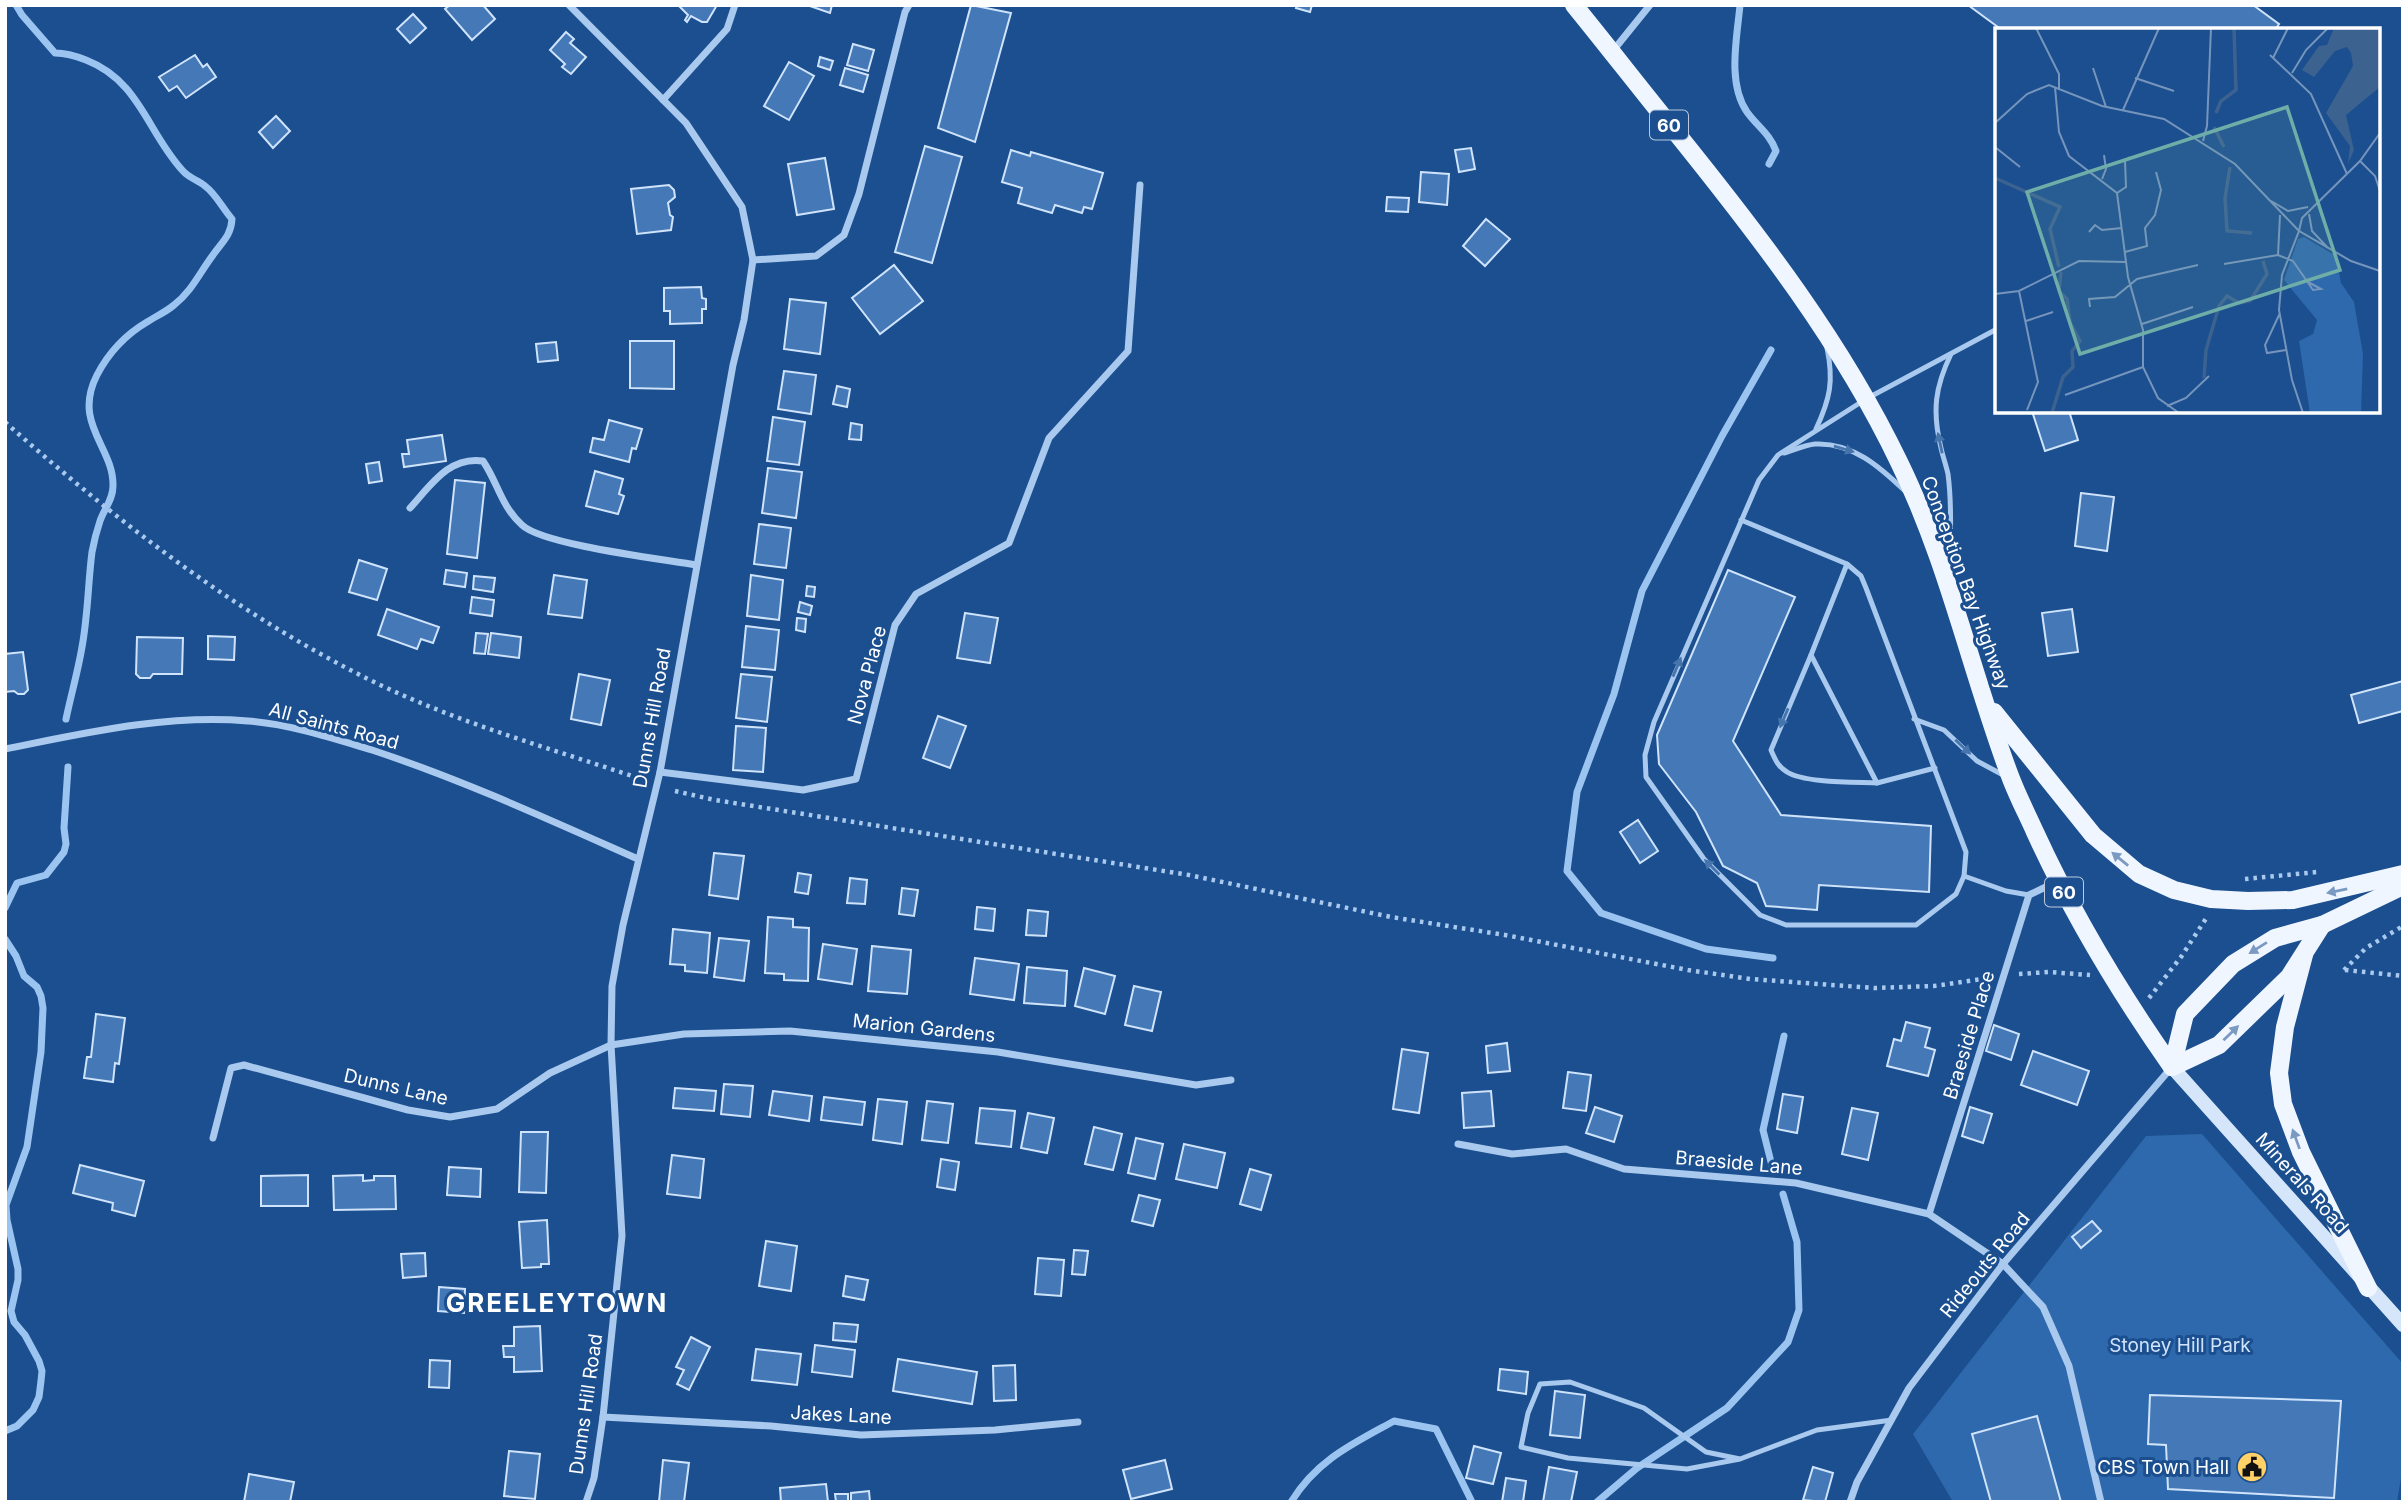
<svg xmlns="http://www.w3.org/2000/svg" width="2408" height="1507" font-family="Inter,sans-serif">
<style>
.green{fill:#2e69ad}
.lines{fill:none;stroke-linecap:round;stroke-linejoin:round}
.stream{stroke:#9cc4f0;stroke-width:7}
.building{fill:#4478b7;stroke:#cfe3fa;stroke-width:2}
.path{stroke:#a9c9ee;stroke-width:4.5;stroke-dasharray:3.5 5;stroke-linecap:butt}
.lane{stroke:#a9c9ee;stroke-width:5}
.street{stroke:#a9c9ee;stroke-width:7}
.secondary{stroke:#d6e6fa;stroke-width:14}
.primary{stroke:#f0f6ff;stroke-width:18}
.oneway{fill:#4674ac}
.oneway2{fill:#7b9ac1}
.labels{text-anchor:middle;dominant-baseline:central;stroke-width:6;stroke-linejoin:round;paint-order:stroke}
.shield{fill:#1b4f8f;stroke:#bbcadd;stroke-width:2}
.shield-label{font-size:18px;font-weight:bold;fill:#fff}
.street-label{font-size:19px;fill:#fff;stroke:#1b4f8f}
.park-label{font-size:19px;fill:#cfe3fa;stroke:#1b4f8f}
.poi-label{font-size:19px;fill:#fff;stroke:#1b4f8f;text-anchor:end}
.district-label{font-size:26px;font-weight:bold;letter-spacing:2px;fill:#fff;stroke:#1b4f8f}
.inset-river{fill:none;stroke:#3c6290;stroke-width:3.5}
.inset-road{fill:none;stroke:#7695bc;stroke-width:2}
.view{fill:#6fada8;fill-opacity:0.15;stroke:#6fada8;stroke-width:3.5}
.inset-edge{fill:none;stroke:#fff;stroke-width:3.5}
</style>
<rect width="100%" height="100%" fill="#1b4f8f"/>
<!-- green -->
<path class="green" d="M2202,1134L2403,1364V1466L2397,1502H1953L1913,1434L2146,1136Z"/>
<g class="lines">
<!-- stream -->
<g class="stream">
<path d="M16,5L22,15L55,53C66,53 76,56 86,60C140,81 147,132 183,171C189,178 198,180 205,186C216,194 223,209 232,219C231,236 222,242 213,255C200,272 192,291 174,305C166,312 156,316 147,322C125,335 109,352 97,375C72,424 114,447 113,486C113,500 104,509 100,521C97,530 94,541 92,552C88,583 88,615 82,647C78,671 71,695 66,719"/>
<path d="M1740,5C1737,38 1727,83 1747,112C1757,126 1770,134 1776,151L1769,164"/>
<path d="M1771,350L1722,436L1642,591L1614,694L1577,792L1567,871L1601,913L1706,949L1773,958"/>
<path d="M5,908L17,883L46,875L64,852L66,844L64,828L68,767"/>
<path d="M5,939L16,956L24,976L37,987L41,996L43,1008L41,1052L27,1147L6,1205L7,1220L18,1269V1280L11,1311L14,1322L25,1335L39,1361L42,1371L41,1381L39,1397L33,1410L17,1426L5,1431"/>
<path d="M1773,1170L1763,1130L1784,1036"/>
<path d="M1291,1502C1317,1460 1352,1444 1394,1421L1436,1429L1472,1502"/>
<path d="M1597,1502L1637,1468L1727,1408L1788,1342L1799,1310L1797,1242L1783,1194"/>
</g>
</g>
<!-- building -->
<g class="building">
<path d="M450,5H483L495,19L472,40L445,9Z"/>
<path d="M678,5H717L707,22H702L691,16L687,22L685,20L688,15Z"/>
<path d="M807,5H832L830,13Z"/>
<path d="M971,5L1011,13L975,142L938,128Z"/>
<path d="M1297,5H1312L1310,12L1296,8Z"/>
<path d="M1968,5H2253L2279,24L2275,30H2002Z"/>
<path d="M413,14L426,28L410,43L397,29Z"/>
<path d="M566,32L574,39L570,43L586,57L571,74L562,67L565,64L550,50Z"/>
<path d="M853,44L874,50L868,71L847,65Z"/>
<path d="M195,55L203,67L207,64L216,77L186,98L177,86L169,91L159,77Z"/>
<path d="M820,57L833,61L830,70L818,66Z"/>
<path d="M789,62L814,76L789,120L764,106Z"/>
<path d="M845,68L868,75L863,92L840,85Z"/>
<path d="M276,116L290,131L273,148L259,132Z"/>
<path d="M925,146L962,157L932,263L895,252Z"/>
<path d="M1471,148L1475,169L1459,172L1455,150Z"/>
<path d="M1011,150L1030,156L1031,152L1103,173L1092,209L1084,207L1082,213L1055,205L1052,213L1018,203L1022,188L1002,182Z"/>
<path d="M825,158L834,209L797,215L788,164Z"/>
<path d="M1421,172L1449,174L1447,205L1419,202Z"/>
<path d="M669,185L674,190L675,197L668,203L670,215L673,217L671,230L637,234L631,189Z"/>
<path d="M1387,197L1409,198L1408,212L1386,211Z"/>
<path d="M1486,219L1510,239L1485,266L1463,246Z"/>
<path d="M894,265L923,301L880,334L852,298Z"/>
<path d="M701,287L702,298L706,299V309H702V323L670,324V311H664V288Z"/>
<path d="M790,299L826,303L820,354L784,349Z"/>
<path d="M630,341H674V389L630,388Z"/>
<path d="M556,342L558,360L538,362L536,344Z"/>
<path d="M784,371L816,375L811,414L778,409Z"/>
<path d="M837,386L850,389L847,407L833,404Z"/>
<path d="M2032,411H2069L2078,440L2045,451Z"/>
<path d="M773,417L805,422L799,465L767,461Z"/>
<path d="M609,420L642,429L636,449L632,448L629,462L590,452L593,438L604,440Z"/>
<path d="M851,423L862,425L861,440L849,439Z"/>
<path d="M442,435L446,461L404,467L402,454H409L407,440Z"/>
<path d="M379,462L382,481L369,483L366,464Z"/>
<path d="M768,468L802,472L796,518L762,513Z"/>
<path d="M595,471L623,479L619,494L624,496L618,514L586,506Z"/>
<path d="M455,480L485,483L477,558L447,554Z"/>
<path d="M2081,493L2114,497L2107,551L2075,546Z"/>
<path d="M759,524L791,528L786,568L754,564Z"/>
<path d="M359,560L387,569L377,600L349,592Z"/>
<path d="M446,570L467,573L465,587L444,584Z"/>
<path d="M1728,570L1795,597L1733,741L1781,815L1931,826L1929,892L1819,885L1817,910L1766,906L1757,883L1723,866L1696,812L1659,764L1657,735Z"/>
<path d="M554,575L587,580L582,618L548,614Z"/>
<path d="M751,575L783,580L779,620L747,616Z"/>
<path d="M474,576L495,578L493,592L473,589Z"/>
<path d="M807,586L815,587L814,597L806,596Z"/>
<path d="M472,597L494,600L492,616L470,613Z"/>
<path d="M800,602L812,606L810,615L798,612Z"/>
<path d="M387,609L439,627L433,643L421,639L417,649L378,635Z"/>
<path d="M2072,609L2078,652L2048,656L2042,613Z"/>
<path d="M965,613L998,618L990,663L957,658Z"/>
<path d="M797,618L806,619L805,632L796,630Z"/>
<path d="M746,626L779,630L775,670L742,667Z"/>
<path d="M476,633L488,634L485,654L474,653Z"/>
<path d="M491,633L521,637L519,658L488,654Z"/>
<path d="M208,636L235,637L234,660L208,659Z"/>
<path d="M137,637L183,638L182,674H153L150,678H140L136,674Z"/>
<path d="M23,652L28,690L24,694H18L14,691L5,692V654Z"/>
<path d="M579,674L610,680L601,725L571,719Z"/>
<path d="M741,674L772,677L767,722L736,718Z"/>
<path d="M2403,681V711L2359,723L2351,695Z"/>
<path d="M938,716L966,726L950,768L923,758Z"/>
<path d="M736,726L766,728L763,772L733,770Z"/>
<path d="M1638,820L1658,851L1640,863L1620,832Z"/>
<path d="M714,853L744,856L738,899L709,895Z"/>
<path d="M798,873L811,875L808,894L795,892Z"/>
<path d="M850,878L867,880L865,904L847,903Z"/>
<path d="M902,888L918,890L914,916L899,914Z"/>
<path d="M977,907L995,909L993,931L975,929Z"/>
<path d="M1028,910L1048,912L1046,936L1026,935Z"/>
<path d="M768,917L793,919V927L809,928L808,981L784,980V974L765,973Z"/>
<path d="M673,929L710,933L707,973L685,971V965L670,964Z"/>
<path d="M719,938L749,941L744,981L714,977Z"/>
<path d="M823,944L857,949L852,984L818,979Z"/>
<path d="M872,946L911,950L907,994L868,991Z"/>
<path d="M975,958L1019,964L1014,1000L970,994Z"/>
<path d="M1027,967L1067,971L1065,1006L1024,1003Z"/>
<path d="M1084,968L1115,976L1105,1014L1075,1006Z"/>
<path d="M1134,986L1161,992L1152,1031L1125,1025Z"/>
<path d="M96,1014L125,1018L119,1064L115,1063L113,1082L84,1078L87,1057H91Z"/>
<path d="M1906,1022L1930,1028L1925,1047L1935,1050L1928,1076L1887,1066L1894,1039L1901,1041Z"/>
<path d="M1994,1025L2019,1034L2011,1060L1986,1051Z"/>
<path d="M1507,1043L1510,1071L1488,1073L1486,1046Z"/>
<path d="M1402,1049L1428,1053L1419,1113L1393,1109Z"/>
<path d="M2033,1051L2089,1071L2077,1105L2021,1085Z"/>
<path d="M1568,1072L1591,1075L1586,1111L1563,1108Z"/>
<path d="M724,1084L753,1086L750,1117L721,1114Z"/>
<path d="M675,1088L716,1091L714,1111L673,1108Z"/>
<path d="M773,1091L812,1096L809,1121L769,1115Z"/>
<path d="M1491,1091L1494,1126L1464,1128L1462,1093Z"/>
<path d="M1783,1094L1803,1097L1797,1133L1777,1129Z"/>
<path d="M824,1097L865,1102L862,1125L821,1120Z"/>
<path d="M878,1099L907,1102L902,1144L873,1140Z"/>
<path d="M927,1101L953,1104L948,1143L922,1140Z"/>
<path d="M1595,1107L1622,1116L1614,1142L1586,1133Z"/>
<path d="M1970,1107L1992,1114L1983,1143L1962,1136Z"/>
<path d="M980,1108L1015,1111L1011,1147L976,1143Z"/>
<path d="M1852,1108L1878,1113L1868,1160L1842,1154Z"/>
<path d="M1028,1113L1054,1118L1047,1153L1021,1148Z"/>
<path d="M1094,1127L1122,1134L1113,1170L1085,1164Z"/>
<path d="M521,1132H548L546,1193L519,1192Z"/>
<path d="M1136,1138L1163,1144L1155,1179L1128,1173Z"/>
<path d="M1184,1144L1225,1153L1217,1188L1176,1179Z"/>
<path d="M672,1155L704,1159L700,1198L667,1194Z"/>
<path d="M941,1159L959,1162L955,1190L937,1187Z"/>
<path d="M80,1165L144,1181L135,1216L112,1210L113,1203L73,1193Z"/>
<path d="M449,1167L481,1169L480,1197L447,1195Z"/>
<path d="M1250,1169L1271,1175L1261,1210L1240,1204Z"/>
<path d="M308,1175V1206H261V1176Z"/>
<path d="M363,1175V1181L374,1180V1176H395L396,1209L334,1210L333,1176Z"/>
<path d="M1139,1195L1160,1200L1153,1226L1132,1221Z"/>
<path d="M547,1220L549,1264H541V1267L522,1268L519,1222Z"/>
<path d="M2092,1221L2101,1231L2081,1248L2072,1237Z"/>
<path d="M766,1241L797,1246L791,1291L759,1286Z"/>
<path d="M1074,1250L1088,1251L1085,1275L1072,1274Z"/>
<path d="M425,1253L426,1276L403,1278L401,1254Z"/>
<path d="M1038,1258L1064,1260L1061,1296L1035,1294Z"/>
<path d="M846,1276L868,1280L864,1300L843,1296Z"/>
<path d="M439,1287L465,1289L464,1313L438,1311Z"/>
<path d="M834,1323L858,1325L856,1342L833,1340Z"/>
<path d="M540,1326L542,1371L514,1372V1357H504L503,1346H514V1327Z"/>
<path d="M691,1337L710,1347L689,1390L677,1384L684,1370L676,1367Z"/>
<path d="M815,1345L855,1350L852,1377L812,1372Z"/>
<path d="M756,1349L801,1354L797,1385L752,1380Z"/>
<path d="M898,1359L977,1372L972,1404L893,1391Z"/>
<path d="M430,1360L450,1361L449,1388L429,1387Z"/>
<path d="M1015,1365L1016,1400L994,1401L993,1366Z"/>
<path d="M1500,1369L1528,1372L1526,1394L1498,1390Z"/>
<path d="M1555,1391L1585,1395L1580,1438L1550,1435Z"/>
<path d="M2150,1395L2341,1401L2334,1498L2168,1489L2166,1445L2148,1444Z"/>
<path d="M2037,1416L2061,1502H1991L1972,1434Z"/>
<path d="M1474,1446L1501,1453L1493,1484L1466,1478Z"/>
<path d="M509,1451L540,1454L535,1499L504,1496Z"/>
<path d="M663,1460L689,1463L684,1502H659Z"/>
<path d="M1165,1460L1172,1489L1131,1499L1123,1470Z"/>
<path d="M1549,1467L1577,1472L1571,1502H1543Z"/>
<path d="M1813,1467L1833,1473L1825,1502L1803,1500Z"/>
<path d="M249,1474L294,1482L290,1502H244Z"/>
<path d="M1506,1478L1526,1481L1523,1502H1502Z"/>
<path d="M826,1484L828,1502H781L780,1488Z"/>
<path d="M869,1491L870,1502H851V1493Z"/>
<path d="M835,1494H848V1502H836Z"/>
</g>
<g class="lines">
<!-- path -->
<g class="path">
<path d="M5,422C114,519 233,611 364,677C453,722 550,748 644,780"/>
<path d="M675,791L715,800L1189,875L1391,917L1505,935L1688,970L1750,979L1874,988L1934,986L1989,978"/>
<path d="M2245,879L2317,872"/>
<path d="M2344,970L2366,948L2403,926"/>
<path d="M2345,970L2403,976"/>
<path d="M2019,974L2049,972L2090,975"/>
<path d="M2149,998L2181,957L2207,917"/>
</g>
<!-- lane -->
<g class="lane">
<path d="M1816,429C1830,399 1834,381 1827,348"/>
<path d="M1784,453C1794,450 1805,445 1815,444C1852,442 1880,467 1905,491"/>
<path d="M1741,520L1847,564L1861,576L1866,588L1966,852L1964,876L1956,894L1916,925H1786L1760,915L1704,859L1646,777L1645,755L1654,722L1759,480L1778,455L1866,399L1997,329"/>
<path d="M1847,564L1811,655L1877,783L1935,768"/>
<path d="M1949,567C1951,535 1952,505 1948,474C1946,465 1943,457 1941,448C1932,411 1935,387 1951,354"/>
<path d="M1811,655L1771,750C1775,759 1778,767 1787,772C1804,783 1855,782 1877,783"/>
<path d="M1914,719L1944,730L1977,761L2005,776"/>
<path d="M1964,876L2006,891L2029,895"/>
<path d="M1740,1459L1687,1469L1568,1458L1521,1447L1528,1413L1540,1384L1570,1382L1644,1408L1706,1452L1740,1459L1817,1430L1892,1420"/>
</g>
<!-- street -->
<g class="street">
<path d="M569,5L686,123L742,207L753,260L744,320L733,365L660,772L623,925L612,986L611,1045L622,1236L603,1417L594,1478L586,1502"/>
<path d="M1612,52L1650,5"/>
<path d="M663,100L727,29L735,5"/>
<path d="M753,260L816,256L844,235L859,194L905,12L909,5"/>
<path d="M410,508C431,485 449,456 483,461C498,483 501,506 522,525C543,545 662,559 696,565"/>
<path d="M5,749C85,733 166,714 248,721C289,724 332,738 372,750C463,780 550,820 638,859"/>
<path d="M660,772L803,790L856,779L895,625L916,594L1009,543L1049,438L1128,351L1140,185"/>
<path d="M213,1138L231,1068L244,1065L408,1110L450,1117L497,1109L550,1073L611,1045L684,1034L790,1031L998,1052L1196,1085L1231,1080"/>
<path d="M1458,1144L1512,1154L1566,1149L1624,1169L1796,1183L1929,1214L2003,1264L2043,1307L2069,1366L2101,1502"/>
<path d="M1929,1214L2029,895L2058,881"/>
<path d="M603,1417L771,1426L861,1435L995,1430L1078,1422"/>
<path d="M1850,1502L1857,1482L1909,1388L2003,1264L2171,1068"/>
</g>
<!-- secondary -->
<path class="secondary" d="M2172,1067L2403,1325"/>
<!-- primary -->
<g class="primary">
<path d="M1574,5C1609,48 1643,92 1678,135C1760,237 1842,343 1899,462C1948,562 1971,672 2010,776C2017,795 2027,814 2035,832C2073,915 2120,993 2172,1067"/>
<path d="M1994,712L2093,835L2139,874L2174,890L2211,899L2248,901L2293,900L2403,874"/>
<path d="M2304,955L2285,1027L2279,1073L2283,1104L2301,1152L2368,1288"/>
<path d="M2172,1067L2185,1014L2233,964L2275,938L2322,925L2403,886"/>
<path d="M2172,1067L2219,1045L2289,977L2322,925"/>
</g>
</g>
<!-- one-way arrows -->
<defs><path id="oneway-solid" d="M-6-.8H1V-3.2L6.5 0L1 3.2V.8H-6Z" transform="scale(1.75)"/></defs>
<g class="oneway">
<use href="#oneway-solid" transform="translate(1940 443) rotate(-102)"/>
<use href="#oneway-solid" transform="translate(1844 449) rotate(16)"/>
<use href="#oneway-solid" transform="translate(1677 667) rotate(-67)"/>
<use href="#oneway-solid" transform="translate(1784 718) rotate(113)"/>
<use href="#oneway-solid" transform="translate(1963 747) rotate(43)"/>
<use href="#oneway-solid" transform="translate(1712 867) rotate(-135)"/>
</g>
<g class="oneway2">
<use href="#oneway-solid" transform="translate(2120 859) rotate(-141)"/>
<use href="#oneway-solid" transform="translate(2337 891) rotate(168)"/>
<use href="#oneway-solid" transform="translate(2258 948) rotate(148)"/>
<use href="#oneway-solid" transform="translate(2231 1033) rotate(-44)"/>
<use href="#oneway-solid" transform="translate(2296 1139) rotate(-110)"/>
</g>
<!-- icons -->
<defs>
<g id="civic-disc" transform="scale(1.575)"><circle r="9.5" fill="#ffd166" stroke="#1b4f8f"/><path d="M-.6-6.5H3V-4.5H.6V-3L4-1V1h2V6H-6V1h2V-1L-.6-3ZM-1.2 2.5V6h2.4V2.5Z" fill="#111"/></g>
</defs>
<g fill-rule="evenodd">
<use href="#civic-disc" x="2252" y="1467"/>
</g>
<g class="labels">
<!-- shield labels -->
<g class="shield">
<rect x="1650" y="110.5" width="38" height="29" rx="5"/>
<rect x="2045" y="877.5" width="38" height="29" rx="5"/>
</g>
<g class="shield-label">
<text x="1669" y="125">60</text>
<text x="2064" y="892">60</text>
</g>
<!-- street labels -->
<g class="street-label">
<text transform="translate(1966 583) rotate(70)">Conception Bay Highway</text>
<text transform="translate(867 675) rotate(-75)">Nova Place</text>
<text transform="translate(652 718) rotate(-80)">Dunns Hill Road</text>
<text transform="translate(334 726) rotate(15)">All Saints Road</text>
<text transform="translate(924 1028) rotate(6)">Marion Gardens</text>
<text transform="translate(1969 1035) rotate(-73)">Braeside Place</text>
<text transform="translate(396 1087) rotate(13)">Dunns Lane</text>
<text transform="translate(1739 1163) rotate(5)">Braeside Lane</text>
<text transform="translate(2302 1183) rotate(48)">Minerals Road</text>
<text transform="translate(1985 1265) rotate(-51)">Rideouts Road</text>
<text transform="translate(586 1404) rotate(-82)">Dunns Hill Road</text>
<text transform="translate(841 1415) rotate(3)">Jakes Lane</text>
</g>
<!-- park labels -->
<g class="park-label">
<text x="2180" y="1345">Stoney Hill Park</text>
</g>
<!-- poi labels -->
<g class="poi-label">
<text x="2229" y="1467">CBS Town Hall</text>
</g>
<!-- district labels -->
<g class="district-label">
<text x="557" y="1302">GREELEYTOWN</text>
</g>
</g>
<!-- overview -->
<g transform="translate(1995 28)">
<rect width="385" height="385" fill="#1b4f8f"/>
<path d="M309,209L341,228L346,255L359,274L368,326L366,385H315L304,313L318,306L322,292L289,252L303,211Z" fill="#2e69ad"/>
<path d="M339,0H385V59L351,87L359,122L353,136L355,118L331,85L358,38L356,25L352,19L340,23L319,49L307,42L324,18L332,17Z" fill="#3c6290"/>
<path class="inset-river" d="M221,85L226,73L241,62L239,1M219,99L229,119M235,139L230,170L232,203L257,205M0,150L65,179L55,201L64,239M209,350L211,322L224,278L232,268L244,275L255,273L272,246L268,233M57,385L68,349L78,339L77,323L85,313L75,294L72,271L64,263L66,244"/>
<path class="inset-road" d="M41,0L64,46V62M275,27L316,66L352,146M278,30L293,0M98,40L111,79M297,45L311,22L333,0M140,50L179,63M60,59L64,104L74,128L122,165L133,249L148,302V339L163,370L184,385M128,82L164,0M0,95L32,66L54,57L107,78L169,91L240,136L304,203M208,113L212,98L216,0M0,119L25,139M365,133L380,148L385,163M107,151L111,141L109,127M122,165L131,159L130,133L135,129M276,173L293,183L313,179M314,186L317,203L333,220M304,203L307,190L365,133L385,105M94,204L100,197L107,202L127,200M130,224L152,218L150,200L160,187L166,162L161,144M283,227L285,187M229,236L283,227L298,233L318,262L326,261L313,254M24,263L43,354L32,382M0,266L24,263L84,233L131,234M95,279L94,271L120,269L142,251L203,237M285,285L270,317L272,325L291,322M31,293L58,284M147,296L198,279M70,367L148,339M172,378L191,370L214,348M308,385L297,352L284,282L287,247L304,203L356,233L385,243"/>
<path class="view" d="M292,79L345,242L85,326L32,164Z"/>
<rect width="385" height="385" class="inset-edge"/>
</g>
<!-- border -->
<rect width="2408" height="1507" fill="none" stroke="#ffffff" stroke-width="14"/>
</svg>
